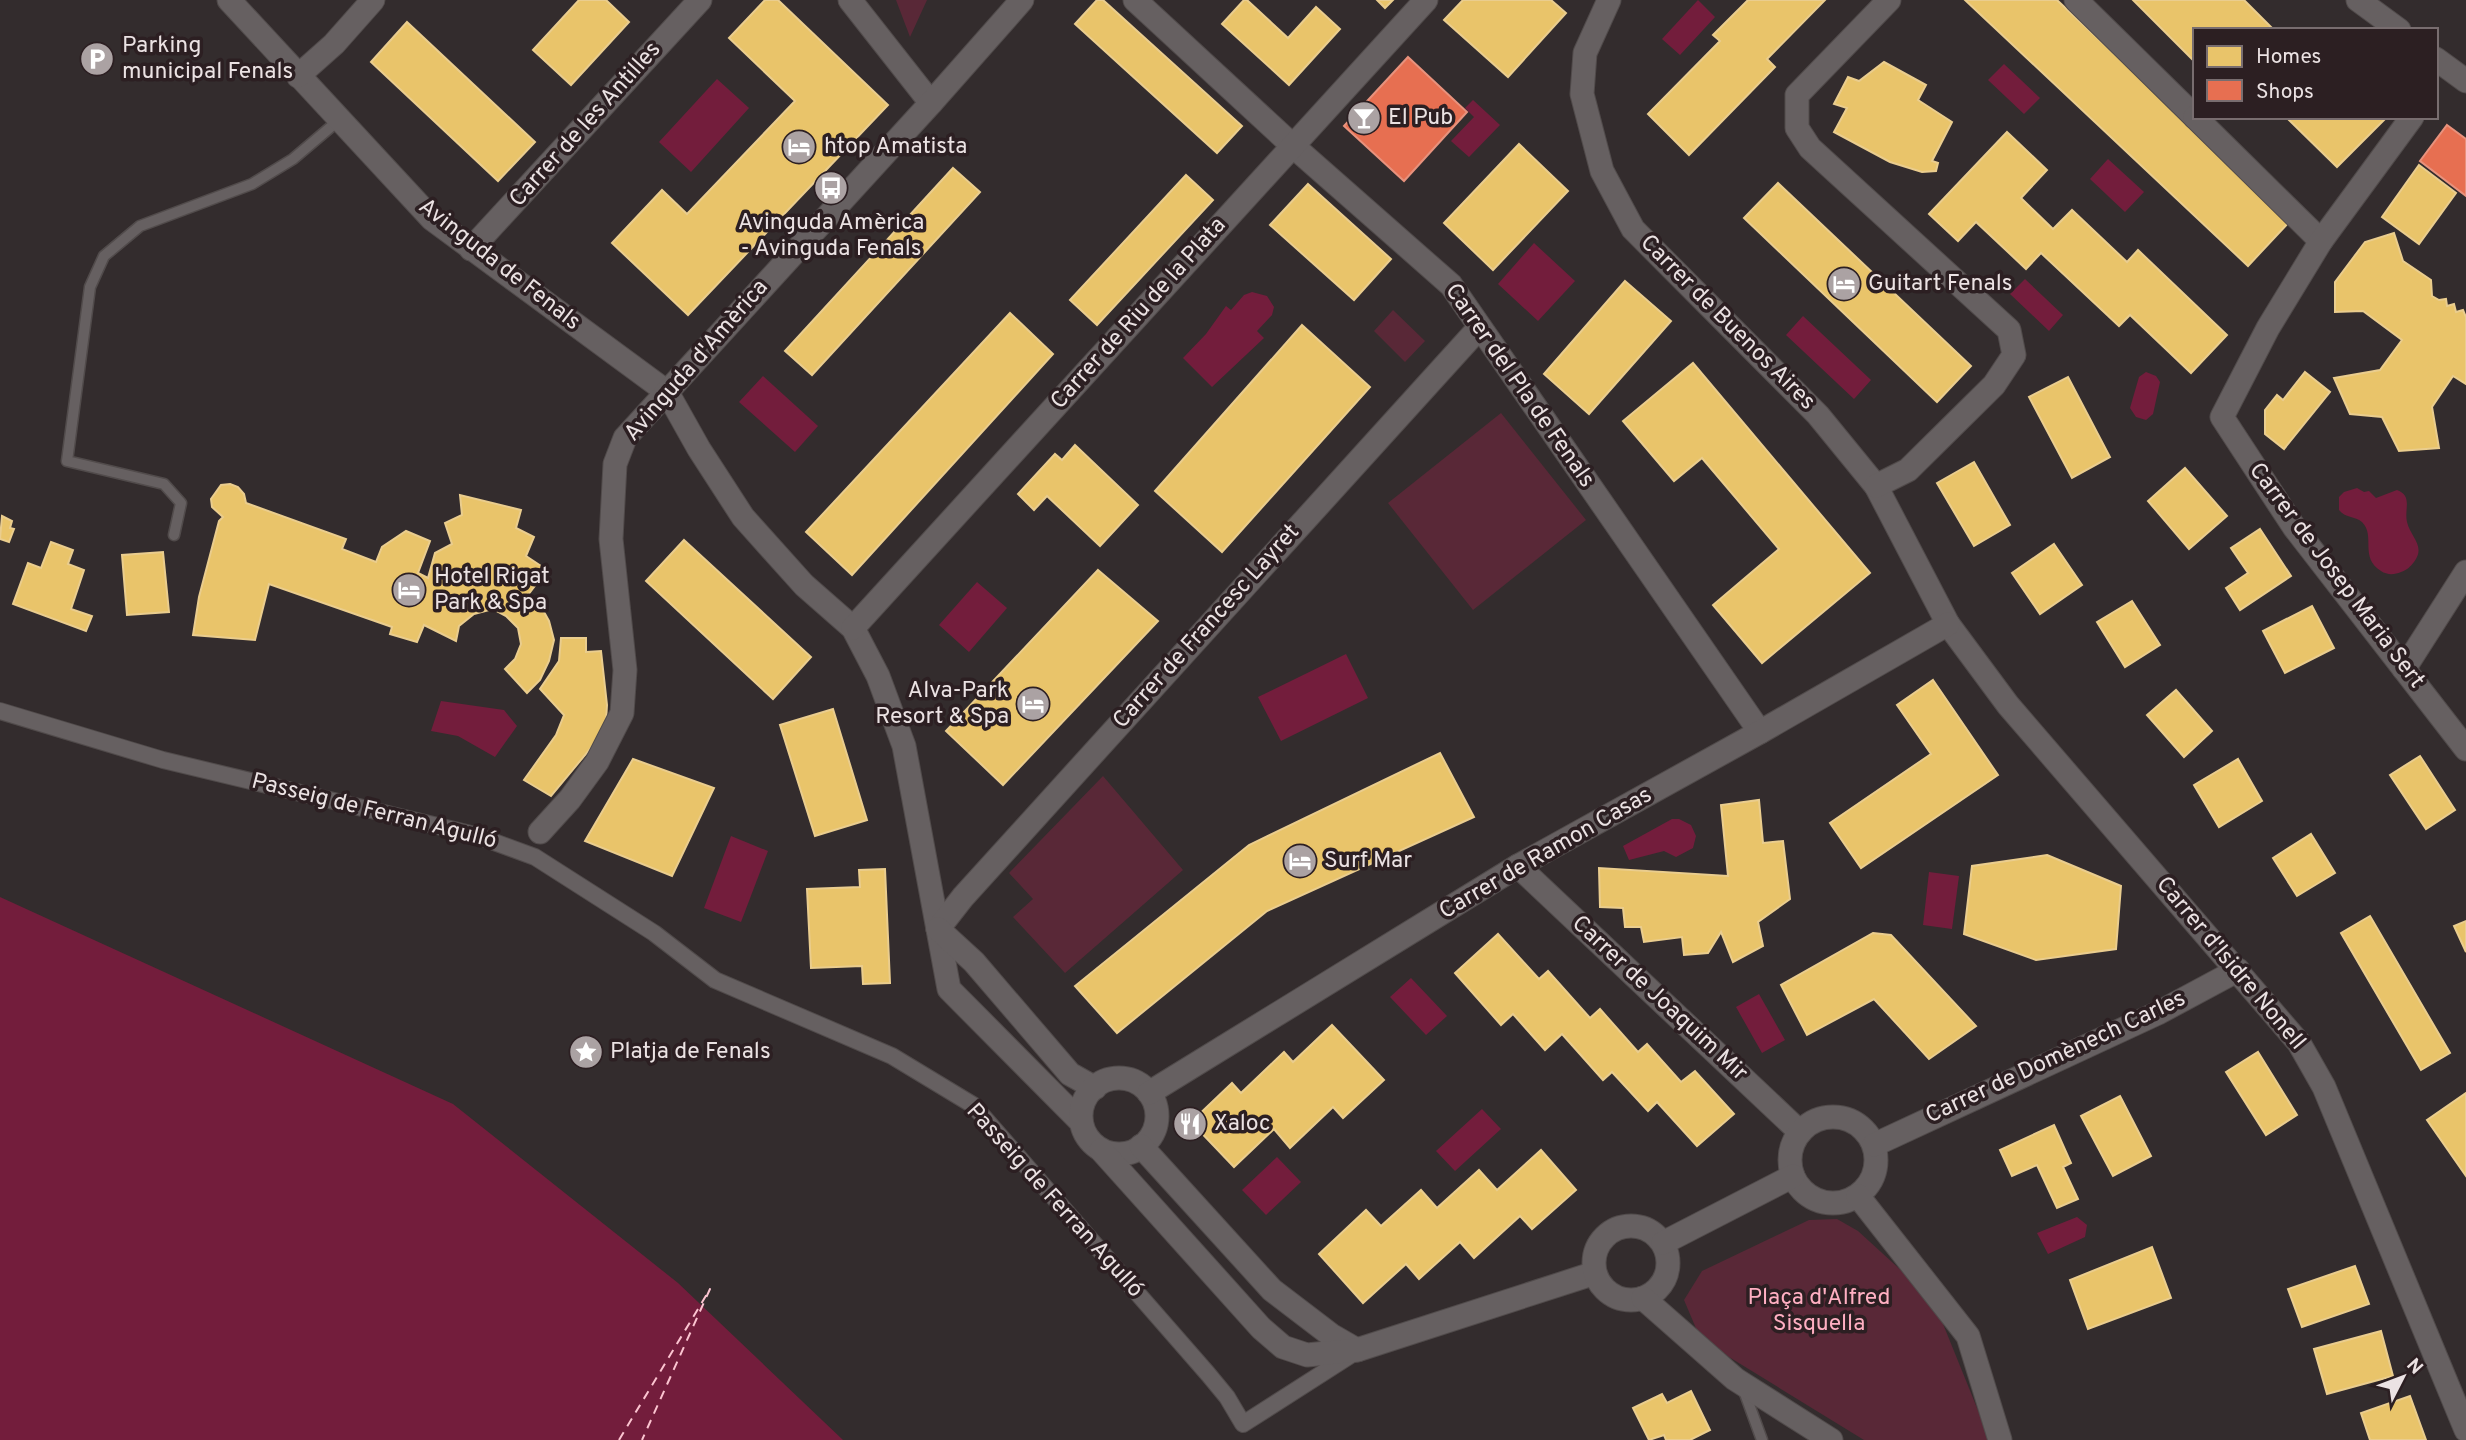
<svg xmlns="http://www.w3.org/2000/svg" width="2466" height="1440" font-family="Overpass,sans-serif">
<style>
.green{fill:#592837}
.water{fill:#731d3c}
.homes{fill:#e9c46a;stroke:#eacd8e;stroke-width:2}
.shops{fill:#e76f51;stroke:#e8927d;stroke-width:2}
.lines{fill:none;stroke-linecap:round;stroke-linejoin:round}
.ferry{stroke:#fbc4d0;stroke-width:2;stroke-dasharray:9 7;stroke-linecap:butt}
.service-casing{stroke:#514b4b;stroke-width:13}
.pedestrian-casing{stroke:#514b4b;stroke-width:18}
.minor-casing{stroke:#514b4b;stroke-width:25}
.service{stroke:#666061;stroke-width:10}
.pedestrian{stroke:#666061;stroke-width:16}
.minor{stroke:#666061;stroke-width:23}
.labels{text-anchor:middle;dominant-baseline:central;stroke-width:7;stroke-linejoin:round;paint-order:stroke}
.poi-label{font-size:23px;fill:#ebe2e3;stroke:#2c1f22;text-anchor:start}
.street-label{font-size:23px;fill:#ebe2e3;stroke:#2c1f22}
.park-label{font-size:23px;fill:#ffafc2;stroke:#2c1f22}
</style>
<rect width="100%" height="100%" fill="#332c2d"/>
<!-- green -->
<g class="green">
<path d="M896,0H927L910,37Z"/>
<path d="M1393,310L1425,341L1405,362L1374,331Z"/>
<path d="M1501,413L1586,520L1473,610L1388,503Z"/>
<path d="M1103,776L1183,870L1065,973L1013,917L1033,899L1009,873Z"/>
<path d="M1837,1219L1858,1231L1916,1284L1941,1319L1990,1440H1864L1729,1357L1698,1333L1684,1300L1702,1271L1809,1220Z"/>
</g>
<!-- water -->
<g class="water">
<path d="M1698,0L1715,17L1680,55L1662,39Z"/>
<path d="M2004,64L2040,98L2024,114L1988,80Z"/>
<path d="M717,79L749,108L691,172L659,142Z"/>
<path d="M1473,100L1500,125L1469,157L1451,141L1474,117L1465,108Z"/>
<path d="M2108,159L2144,192L2125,212L2090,179Z"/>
<path d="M1534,243L1575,281L1538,321L1498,284Z"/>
<path d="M2025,279L2063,315L2049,331L2010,294Z"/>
<path d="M1252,292L1267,296L1274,307L1272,315L1257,331L1264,338L1212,387L1183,358L1206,334L1226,306L1231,310L1244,295Z"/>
<path d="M1803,316L1871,380L1854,399L1786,335Z"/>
<path d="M2146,372L2156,376L2160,382L2153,414L2146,420L2136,417L2130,408L2139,377Z"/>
<path d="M763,376L818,426L795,452L739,402Z"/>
<path d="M2357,488L2364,492L2369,491L2376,498L2397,490C2413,496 2404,509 2407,522C2411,538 2426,546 2414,562C2410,567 2407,570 2401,572C2394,575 2387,575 2381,571C2359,557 2376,536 2362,522C2355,516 2345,518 2339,510V497L2344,492Z"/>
<path d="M977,582L1007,608L969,652L939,625Z"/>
<path d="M1346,654L1368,698L1281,741L1258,697Z"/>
<path d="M441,701L504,710L517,726L495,757L458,736L431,731Z"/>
<path d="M1672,819H1679L1691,825L1696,836L1693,848L1676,857L1664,851L1629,860L1623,846Z"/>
<path d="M731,836L768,851L741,922L704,908Z"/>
<path d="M1929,872L1959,876L1952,929L1923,925Z"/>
<path d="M0,897L453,1104L678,1283L843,1440H0Z"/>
<path d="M1411,978L1447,1016L1426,1035L1390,997Z"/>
<path d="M1759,994L1785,1040L1762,1053L1736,1007Z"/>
<path d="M1482,1109L1501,1129L1455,1171L1436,1151Z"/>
<path d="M1277,1157L1301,1182L1266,1215L1242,1190Z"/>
<path d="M2077,1217L2087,1225L2085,1237L2048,1254L2037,1233Z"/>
</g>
<!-- homes -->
<g class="homes">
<path d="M579,0H606L629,22L571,85L533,50Z"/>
<path d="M765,0H778L888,105L688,315L612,243L662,190L687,214L795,101L729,38Z"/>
<path d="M1097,0H1103L1242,126L1217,153L1075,24Z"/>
<path d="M1244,0H1247L1288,38L1316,7L1340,29L1289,85L1222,24Z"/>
<path d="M1377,0H1393L1385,8Z"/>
<path d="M1463,0H1551L1566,13L1508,77L1444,20Z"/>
<path d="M1748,0H1825L1767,59L1775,67L1689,155L1648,114L1720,41L1713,35Z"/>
<path d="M1965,0H2057L2291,220L2248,266Z"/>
<path d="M2133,0H2244L2274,30H2195V62Z"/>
<path d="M407,22L535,142L498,181L371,62Z"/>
<path d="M1884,62L1926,85L1918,100L1952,122L1932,161L1938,163L1936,171L1922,172L1890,162L1834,132L1847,108L1834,104L1848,77L1859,81Z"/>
<path d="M2286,117H2387L2337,167Z"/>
<path d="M2007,132L2047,170L2021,198L2053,229L2072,210L2127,262L2138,250L2227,335L2191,373L2130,315L2119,326L2041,253L2026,269L1976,222L1958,241L1929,214Z"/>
<path d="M1519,144L1568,191L1493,270L1444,223Z"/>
<path d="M2419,165L2456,193L2419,244L2382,217Z"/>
<path d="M953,168L980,192L812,375L785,351Z"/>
<path d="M1186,175L1213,200L1097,325L1070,300Z"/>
<path d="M1778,183L1971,366L1937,402L1744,218Z"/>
<path d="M1308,184L1391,259L1354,300L1270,225Z"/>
<path d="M2394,233L2403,261L2431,280L2432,296L2439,300L2446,299L2447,306L2454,304L2456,312L2463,310L2466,317V384L2453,376L2432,407L2439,448L2399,451L2382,417L2350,414L2334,378L2380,370L2402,340L2363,311L2335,312V282L2365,242Z"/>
<path d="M1625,281L1671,321L1589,414L1544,374Z"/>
<path d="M1010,313L1053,354L852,575L806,532Z"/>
<path d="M1302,325L1370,387L1222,552L1155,491Z"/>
<path d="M1693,363L1870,573L1762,663L1713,605L1779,549L1702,458L1674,481L1623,421Z"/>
<path d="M2305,372L2330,392L2284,449L2265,434V410L2277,395L2283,400Z"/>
<path d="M2068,377L2110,457L2072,478L2029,397Z"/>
<path d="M1075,445L1138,505L1100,546L1047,496L1034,510L1018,494L1055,454L1062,460Z"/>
<path d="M1974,462L2010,525L1974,546L1937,483Z"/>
<path d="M2185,468L2227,516L2189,549L2148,501Z"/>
<path d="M230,484L238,487L244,494L246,503L346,539L342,549L376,562L382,547L406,531L430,541L418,573L428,578L435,553L452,544L445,523L462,515L460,495L521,510L516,528L534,537L526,556L547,570L528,595L539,603L549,621L554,640L549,661L540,680L527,693L505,669L515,659L521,644L518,628L506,616L493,609L474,614L459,626L456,641L424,625L417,642L390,634L392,627L269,584L255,640L193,635L199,597L219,521L223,517L212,507L211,499L221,485Z"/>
<path d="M2,516L12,521L10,528L14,529L9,542L0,539Z"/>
<path d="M2260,529L2291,576L2240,610L2226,588L2248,573L2231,548Z"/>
<path d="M684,540L811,657L773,699L646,581Z"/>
<path d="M51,542L73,550L68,564L84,570L71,609L92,616L86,631L13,604L28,563L41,568Z"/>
<path d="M2054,544L2082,585L2040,614L2012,573Z"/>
<path d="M163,552L169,612L127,615L122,555Z"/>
<path d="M1098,570L1158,621L1003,785L946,731Z"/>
<path d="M2132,601L2160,645L2125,667L2097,622Z"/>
<path d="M2312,606L2334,648L2285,673L2263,631Z"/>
<path d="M561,638H586V652L601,651L607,705L606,721L600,737L551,796L524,780L556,735L564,715L540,689L559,661Z"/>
<path d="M1933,680L1998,775L1861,868L1830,823L1931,754L1897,705Z"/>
<path d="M2176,690L2212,731L2184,757L2147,715Z"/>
<path d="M833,709L867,820L815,836L780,725Z"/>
<path d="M1440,753L1474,817L1267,911L1117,1033L1075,986L1249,845Z"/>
<path d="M2420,756L2455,810L2426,829L2390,775Z"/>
<path d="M633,759L714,788L672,876L585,841Z"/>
<path d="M2238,759L2262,801L2219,827L2194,785Z"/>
<path d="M1759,800L1763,843L1783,841L1790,899L1758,922L1763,946L1733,962L1721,932L1708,953L1684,955L1682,937L1644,942L1641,927H1625L1623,908L1600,907L1599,868L1728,876L1721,805Z"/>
<path d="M2311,834L2335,873L2297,896L2273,858Z"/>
<path d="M2047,855L2121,886L2116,949L2036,960L1964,934L1972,866Z"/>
<path d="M885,869L890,983L863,984L862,966L811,968L807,889L860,887L859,870Z"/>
<path d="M2370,916L2450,1053L2421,1070L2341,933Z"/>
<path d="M2466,921V952L2454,926Z"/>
<path d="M1873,933L1891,935L1976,1026L1929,1059L1874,999L1807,1035L1781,985Z"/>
<path d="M1498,934L1539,979L1548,971L1590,1018L1600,1009L1638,1052L1647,1044L1681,1082L1695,1071L1734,1114L1697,1146L1657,1102L1648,1111L1612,1072L1603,1080L1562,1034L1545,1050L1513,1014L1501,1025L1455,973Z"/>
<path d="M1332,1025L1384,1080L1343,1118L1333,1107L1290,1148L1274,1129L1234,1167L1191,1122L1232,1083L1241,1093L1284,1052L1293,1062Z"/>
<path d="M2258,1052L2297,1115L2266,1135L2226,1072Z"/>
<path d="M2466,1093V1176L2427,1120Z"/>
<path d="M2120,1096L2151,1156L2113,1176L2081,1116Z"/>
<path d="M2054,1125L2071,1163L2063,1167L2078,1199L2057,1208L2037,1165L2012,1176L2000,1150Z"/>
<path d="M1541,1150L1576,1190L1532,1229L1520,1216L1474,1258L1460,1242L1419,1279L1406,1264L1363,1303L1319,1254L1366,1210L1381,1226L1421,1190L1437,1208L1479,1170L1497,1190Z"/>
<path d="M2152,1247L2171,1298L2088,1329L2070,1280Z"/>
<path d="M2355,1266L2369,1304L2302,1327L2288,1289Z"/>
<path d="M2381,1331L2393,1376L2327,1394L2314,1349Z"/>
<path d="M1691,1391L1710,1430L1690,1440H1666L1664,1435L1649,1440L1633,1408L1662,1394L1667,1403Z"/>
<path d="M2410,1396L2426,1440H2370L2361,1413Z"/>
</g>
<!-- shops -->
<g class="shops">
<path d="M1408,57L1467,112L1404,181L1344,126Z"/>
<path d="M2447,125L2466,139V196L2420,161Z"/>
</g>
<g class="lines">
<!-- ferry -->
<path class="ferry" d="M619,1440L710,1289L642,1440"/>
<!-- service casing -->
<g class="service-casing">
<g id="service">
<path d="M174,535L181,503L164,484L67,461L90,287L104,256L140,226L252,184L293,159L339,120"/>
<path d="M1743,1388L1762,1440"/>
</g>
</g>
<!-- pedestrian casing -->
<g class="pedestrian-casing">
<path id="pedestrian" d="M0,711L163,760L475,835L535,857L654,933L715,980L892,1056L973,1105L1208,1374L1227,1397L1243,1424L1354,1353"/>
</g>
<!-- minor casing -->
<g class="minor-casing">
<g id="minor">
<path d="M229,0L432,219L667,392L699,449L743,517L804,585L853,628L878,676L904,746L949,989L1081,1122"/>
<path d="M850,0L931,103"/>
<path d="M1135,0L1293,146L1451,285L1760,732"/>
<path d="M1609,0L1585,53L1582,94L1602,171L1633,229L1818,415L1876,486L1948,624L2008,705L2299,1043L2324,1087L2466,1430"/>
<path d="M2076,0L2195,117"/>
<path d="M2358,0L2399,30"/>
<path d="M2436,59L2466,81"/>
<path d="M298,76L334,44L373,0"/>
<path d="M2195,117L2321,241"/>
<path d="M2412,117L2321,241L2268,328L2222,417L2294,527L2466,749"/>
<path d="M471,249L700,0"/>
<path d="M1876,486L1908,470L1994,385L2014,355L2009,330L1810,148L1797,128V95L1889,0"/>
<path d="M853,628L1426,0"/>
<path d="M2404,669L2466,572"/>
<path d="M540,832L570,799L597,762L622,713L625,670L611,539L615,464L625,438L931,103L1022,0"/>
<path d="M1518,866L1800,1132"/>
<path d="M938,929L963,897L1479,328"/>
<path d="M938,929L974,962L1070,1074L1095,1088"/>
<circle cx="1119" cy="1116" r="38"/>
<path d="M1149,1093L1518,866L1760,732L1948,624"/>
<circle cx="1833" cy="1160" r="43"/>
<path d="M1874,1145L2158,1013L2238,970"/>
<path d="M1141,1146L1272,1290L1331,1335L1357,1350"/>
<path d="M1101,1150L1261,1328L1283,1347L1307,1355L1357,1350L1595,1273"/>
<path d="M1858,1196L1968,1336L2000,1440"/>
<circle cx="1631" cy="1263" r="37"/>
<path d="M1663,1243L1793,1176"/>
<path d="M1643,1298L1735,1379L1831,1440"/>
</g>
</g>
<!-- service -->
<use href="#service" class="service"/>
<!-- pedestrian -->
<use href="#pedestrian" class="pedestrian"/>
<!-- minor -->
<use href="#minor" class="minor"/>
</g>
<!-- icons -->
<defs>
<g id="parking-disc" transform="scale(1.75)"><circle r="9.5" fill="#aba2a3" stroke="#2c1f22"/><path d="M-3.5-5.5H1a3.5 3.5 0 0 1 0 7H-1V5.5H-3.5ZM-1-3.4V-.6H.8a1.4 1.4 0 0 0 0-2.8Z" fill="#fff"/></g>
<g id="bar-disc" transform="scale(1.75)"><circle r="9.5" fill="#aba2a3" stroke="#2c1f22"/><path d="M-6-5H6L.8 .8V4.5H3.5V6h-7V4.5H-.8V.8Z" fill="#fff"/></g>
<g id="hotel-disc" transform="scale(1.75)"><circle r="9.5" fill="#aba2a3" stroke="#2c1f22"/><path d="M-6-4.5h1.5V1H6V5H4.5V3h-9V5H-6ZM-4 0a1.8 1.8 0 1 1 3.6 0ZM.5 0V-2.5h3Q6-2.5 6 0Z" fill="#fff"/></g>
<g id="bus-disc" transform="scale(1.75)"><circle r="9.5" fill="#aba2a3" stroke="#2c1f22"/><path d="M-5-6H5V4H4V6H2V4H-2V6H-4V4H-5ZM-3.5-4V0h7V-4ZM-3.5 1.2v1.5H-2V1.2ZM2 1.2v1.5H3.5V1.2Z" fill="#fff"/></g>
<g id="sight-disc" transform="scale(1.75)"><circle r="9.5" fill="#aba2a3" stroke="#2c1f22"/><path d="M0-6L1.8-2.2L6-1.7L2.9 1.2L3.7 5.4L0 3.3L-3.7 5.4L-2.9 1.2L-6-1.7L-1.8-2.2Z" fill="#fff"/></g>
<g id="restaurant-disc" transform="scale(1.75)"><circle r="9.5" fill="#aba2a3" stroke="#2c1f22"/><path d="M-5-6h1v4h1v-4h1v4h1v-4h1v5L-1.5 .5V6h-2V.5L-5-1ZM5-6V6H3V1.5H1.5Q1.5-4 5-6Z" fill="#fff"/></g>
</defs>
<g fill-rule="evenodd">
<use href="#parking-disc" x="97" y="59"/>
<use href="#bar-disc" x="1364" y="118"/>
<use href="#hotel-disc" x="799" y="147"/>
<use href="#bus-disc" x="831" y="188"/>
<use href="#hotel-disc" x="1844" y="284"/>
<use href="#hotel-disc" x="409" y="590"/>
<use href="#hotel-disc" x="1033" y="704"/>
<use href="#hotel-disc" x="1300" y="861"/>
<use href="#sight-disc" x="586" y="1052"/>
<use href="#restaurant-disc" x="1190" y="1124"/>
</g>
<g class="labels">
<!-- poi labels -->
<g class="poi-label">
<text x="122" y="46">Parking<tspan x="122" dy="26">municipal Fenals</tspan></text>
<text x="1388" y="118">El Pub</text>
<text x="824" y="147">htop Amatista</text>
<text x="831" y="223" text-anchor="middle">Avinguda Amèrica<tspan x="831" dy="26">- Avinguda Fenals</tspan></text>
<text x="1868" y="284">Guitart Fenals</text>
<text x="434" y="577">Hotel Rigat<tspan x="434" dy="26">Park &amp; Spa</tspan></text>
<text x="1009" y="691" text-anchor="end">Alva-Park<tspan x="1009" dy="26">Resort &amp; Spa</tspan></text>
<text x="1324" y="861">Surf Mar</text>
<text x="610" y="1052">Platja de Fenals</text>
<text x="1214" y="1124">Xaloc</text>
</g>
<!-- street labels -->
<g class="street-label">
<text transform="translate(586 125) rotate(-48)">Carrer de les Antilles</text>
<text transform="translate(499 265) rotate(38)">Avinguda de Fenals</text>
<text transform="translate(1139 314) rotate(-48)">Carrer de Riu de la Plata</text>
<text transform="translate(1727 323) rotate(45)">Carrer de Buenos Aires</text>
<text transform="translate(697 361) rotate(-49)">Avinguda d'Amèrica</text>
<text transform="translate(1519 386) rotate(55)">Carrer del Pla de Fenals</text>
<text transform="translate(2336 576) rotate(53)">Carrer de Josep Maria Sert</text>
<text transform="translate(1207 627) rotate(-48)">Carrer de Francesc Layret</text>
<text transform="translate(374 812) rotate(14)">Passeig de Ferran Agulló</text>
<text transform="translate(1546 854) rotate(-30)">Carrer de Ramon Casas</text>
<text transform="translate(2230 964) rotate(50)">Carrer d'Isidre Nonell</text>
<text transform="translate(1659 999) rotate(43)">Carrer de Joaquim Mir</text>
<text transform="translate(2056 1058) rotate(-25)">Carrer de Domènech Carles</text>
<text transform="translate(1054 1201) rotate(48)">Passeig de Ferran Agulló</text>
</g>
<!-- park labels -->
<g class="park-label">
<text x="1819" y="1298">Plaça d'Alfred<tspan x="1819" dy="26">Sisquella</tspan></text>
</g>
</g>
<!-- legend -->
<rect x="2193" y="28" width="245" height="91" fill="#2c1f22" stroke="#786d6f" stroke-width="2"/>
<rect x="2207" y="46" width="35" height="21" fill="#e9c46a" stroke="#786d6f" stroke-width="2"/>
<text x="2256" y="63" font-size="21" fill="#ebe2e3">Homes</text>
<rect x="2207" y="80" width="35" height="21" fill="#e76f51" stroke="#786d6f" stroke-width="2"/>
<text x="2256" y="98" font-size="21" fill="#ebe2e3">Shops</text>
<!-- north arrow -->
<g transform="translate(2403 1377) rotate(48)" stroke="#2c1f22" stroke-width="5" paint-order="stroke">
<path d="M0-5L12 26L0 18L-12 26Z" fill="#ebe2e3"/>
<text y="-10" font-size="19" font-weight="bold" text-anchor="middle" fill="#ebe2e3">N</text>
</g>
</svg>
